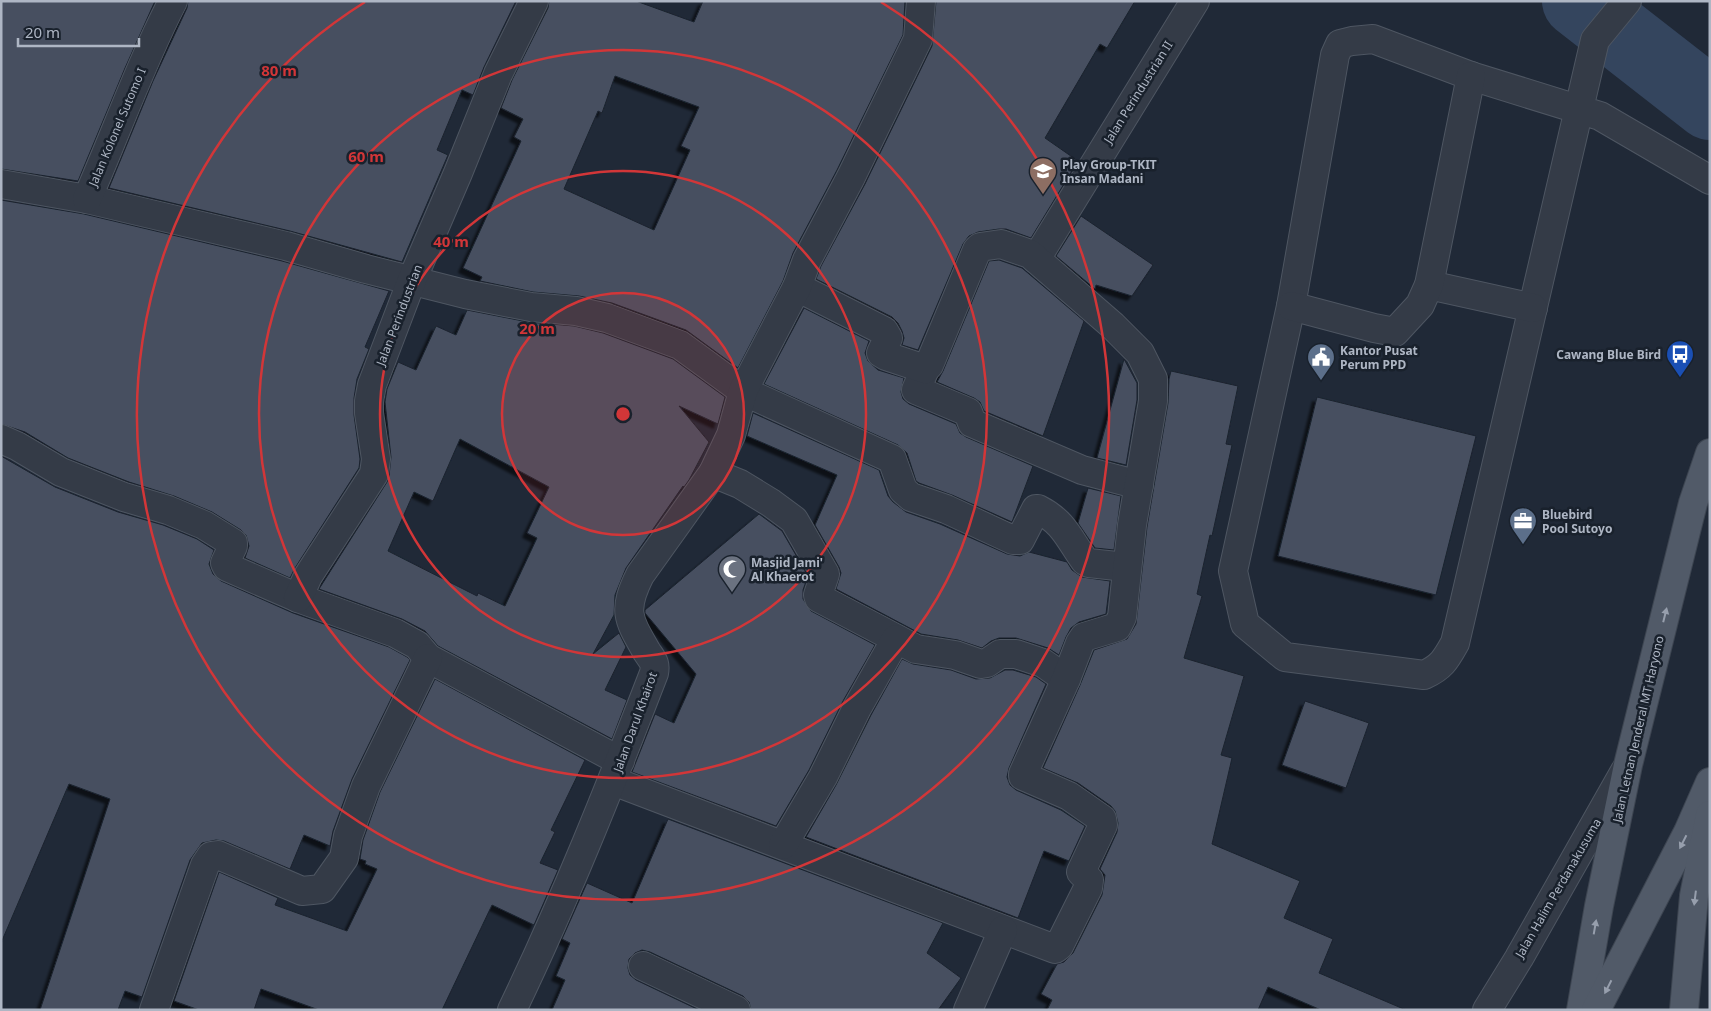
<svg xmlns="http://www.w3.org/2000/svg" width="1711" height="1011" font-family="'Noto Sans',sans-serif">
<style>
.lines{fill:none;stroke-linecap:round;stroke-linejoin:round}
.river{stroke:#34455e;stroke-width:72}
.building{fill:#465061;stroke:#1b232e;fill-rule:evenodd;filter:url(#shadow)}
.minor-casing{stroke:#4e5662;stroke-width:30}
.major-casing{stroke:#3d4551;stroke-width:30}
.minor{stroke:#343b47;stroke-width:28}
.major{stroke:#515a68;stroke-width:28}
.oneway{fill:#979fad}
.ring{fill:none;stroke:#d23638;stroke-width:2.5}
.labels{text-anchor:middle;dominant-baseline:central;stroke-width:5;stroke-linejoin:round;paint-order:stroke}
.street-label{font-size:12px;fill:#aeb6c4;stroke:#19212c}
.poi-label{font-size:12px;font-weight:bold;fill:#aeb6c4;stroke:#19212c;text-anchor:start}
.centre{fill:#d23638;stroke:#19212c;stroke-width:2.5}
.ring-label{font-size:15px;text-anchor:middle;font-weight:bold;fill:#d23638;stroke:#19212c;stroke-width:5;stroke-linejoin:round;paint-order:stroke}
</style>
<defs>
<filter id="shadow"><feDropShadow dx="-4.5" dy="4.5" stdDeviation="1" flood-color="#0009"/></filter>
</defs>
<rect width="100%" height="100%" fill="#202937"/>
<g class="lines">
<!-- river -->
<path class="river" d="M1578,1L1710,104"/>
</g>
<!-- building -->
<g class="building">
<path d="M1,1H155L125,68L78,181L1,169Z"/>
<path d="M188,1H516L484,67L473,95L462,90L437,150L448,155L402,262L290,231L109,188L153,81L187,8Z"/>
<path d="M549,1H636L694,22L703,1H905L903,35L837,170L793,253L783,281L738,368L686,330L612,303L579,296L533,292L480,281L482,277L463,268L521,141L514,137L523,119L501,108L512,80L548,8ZM615,76L699,107L681,146L690,150L654,230L564,189L598,111L602,113Z"/>
<path d="M936,1H1135L1107,48L1100,44L1045,138L1078,161L1031,238L1006,229H999L978,232L969,236L963,244L918,350L902,345L904,338L902,331L898,323L892,317L816,279L821,266L865,184L932,46Z"/>
<path d="M1,200L84,214L282,261L389,291L365,347L369,349L357,379L354,398V415L360,459L359,468L295,568L290,578L245,558L249,546L246,535L241,530L212,512L174,496L129,482L68,458L25,432L1,424Z"/>
<path d="M1081,216L1153,265L1132,296L1096,285L1095,289L1056,256Z"/>
<path d="M999,260L1022,268L1084,321L1043,436L984,411L980,402L974,398L937,382L943,371L989,261Z"/>
<path d="M804,308L869,341L865,353L868,361L878,370L904,378L901,392L903,399L909,404L956,424L960,433L966,437L1033,466L1012,522L952,495L919,483L916,481L907,453L898,445L764,384Z"/>
<path d="M467,310L528,322L574,326L603,333L673,359L725,397L718,424L679,406L709,442L689,480L684,487L683,486L626,568L615,595L614,615L593,654L619,633L626,647L605,690L627,700L612,739L438,646L425,631L402,619L319,589L387,482L389,476L391,457L385,402L387,389L398,362L416,370L436,326L456,335ZM460,439L549,487L527,533L537,538L505,606L478,593L477,596L388,551L414,492L433,501Z"/>
<path d="M1124,359L1137,383V400L1126,465L1097,458Z"/>
<path d="M1171,371L1238,386L1226,444L1232,445L1212,536L1210,535L1197,594L1202,596L1184,658L1244,676L1221,755L1232,758L1212,844L1300,881L1284,918L1333,939L1319,973L1406,1010H1321L1268,987L1258,1010H1047L1052,1000L1041,994L1057,964L1064,962L1073,953L1102,895L1105,875L1100,869L1117,832L1118,823L1115,811L1111,806L1078,783L1043,768L1080,685L1094,650L1127,639L1136,624L1147,527L1168,403L1169,379Z"/>
<path d="M1317,397L1476,436L1436,595L1278,556Z"/>
<path d="M753,413L879,470L888,496L893,502L906,512L940,524L1007,554L1020,556L1029,552L1067,562L1072,570L1082,577L1110,581L1106,614L1079,622L1071,628L1066,637L1059,655L1048,648L1016,638H999L991,641L982,648L958,640L921,634L836,589L841,573L839,567L815,525L837,475L747,436Z"/>
<path d="M1,456L55,487L118,512L163,525L197,539L214,550L209,564L213,574L221,581L293,613L389,647L407,657L410,660L352,779L333,831L330,846L304,835L290,869L224,841L216,840L202,843L190,860L142,997L125,991L118,1010H40L110,799L69,784L1,943Z"/>
<path d="M1088,488L1121,496L1114,550L1095,548L1078,523Z"/>
<path d="M759,514L782,531L808,576L803,590V599L811,611L875,645L843,701L809,770L776,826L632,772L655,714L674,723L696,674L645,613V610Z"/>
<path d="M902,659L913,664L951,670L976,679L990,678L1005,670H1013L1036,677L1046,684L1009,768L1007,777L1010,785L1016,790L1061,810L1085,826L1069,861L1044,851L1018,918L806,837L836,785L871,715Z"/>
<path d="M435,679L585,760L551,830L555,832L540,863L558,870L534,925L492,905L442,1010H319L261,989L254,1010H199L174,1001L219,872L278,898L275,905L347,931L377,869L365,864L366,861L360,859L363,840L380,792Z"/>
<path d="M1305,701L1369,723L1346,788L1282,765Z"/>
<path d="M668,819L943,923L927,953L961,978L938,1010H751L749,1002L743,996L650,952L642,950L635,953L629,959L628,968L630,975L636,980L699,1010H552L565,980L556,976L570,943L562,939L587,883L632,903Z"/>
</g>
<g class="lines">
<!-- minor casing -->
<g class="minor-casing">
<g id="minor">
<path d="M1627,1L1595,40L1455,643C1446,659 1442,667 1424,675L1285,657L1245,624L1233,571L1291,306L1335,55L1340,44L1352,41L1373,39L1471,76L1600,116L1710,180"/>
<path d="M1,184L87,199L286,246L366,269L465,294L531,307L576,311L607,318L680,345L743,391L892,459L903,490L911,497L946,509L1013,540H1020L1036,509H1038C1064,522 1069,539 1085,561L1089,563L1126,567"/>
<path d="M87,199C116,133 140,65 173,1"/>
<path d="M1036,259L1195,1"/>
<path d="M1429,285L1533,308"/>
<path d="M1291,306L1374,328L1395,332L1420,305L1429,285L1471,76"/>
<path d="M925,369L916,390L968,412L972,423L1082,470L1139,485"/>
<path d="M1,439L17,446L61,472L124,497L168,510L204,525L233,543V546L225,563L227,567L298,598L395,633L417,645L428,658L620,761"/>
<path d="M713,473L740,484L771,503L794,520L825,574L818,595L819,598L916,649L955,655L981,664L987,663L1000,654H1016L1043,663L1066,679"/>
<path d="M298,598L308,576L374,474L376,459L369,413V401L372,385L412,280L458,173L498,74L534,1"/>
<path d="M613,781L1055,949L1059,946L1088,888L1089,880L1081,872L1103,825L1102,819L1069,796L1023,776V774L1066,679L1080,643L1084,637L1117,627L1122,617L1132,525L1153,401V379L1140,353L1112,325L1030,254L1001,244L980,247L977,250L929,365L925,369L886,356L881,353L888,338L884,331L797,287"/>
<path d="M783,845L823,777L857,708L896,639"/>
<path d="M643,966L736,1010"/>
<path d="M154,1010L205,865L211,856L218,855L302,891L322,889L344,858L348,836L366,786L428,658"/>
<path d="M512,1010C565,900 610,787 654,673C656,663 653,661 647,652C628,619 622,611 640,575L713,473L731,435L743,391L797,287L807,260L851,177L918,39L921,1"/>
<path d="M968,1010L1003,930"/>
<path d="M1487,1010L1519,958L1625,771"/>
</g>
</g>
<!-- major casing -->
<g class="major-casing">
<g id="major">
<path d="M1581,1010L1599,906L1628,765L1693,503L1710,453"/>
<path d="M1596,1010L1688,832L1710,782"/>
<path d="M1684,1010L1694,896L1710,815"/>
</g>
</g>
<!-- minor -->
<use href="#minor" class="minor"/>
<!-- major -->
<use href="#major" class="major"/>
</g>
<!-- one-way arrows -->
<defs><path id="oneway-solid" d="M-6-.8H1V-3.2L6.5 0L1 3.2V.8H-6Z" transform="scale(1.25)"/></defs>
<g class="oneway">
<use href="#oneway-solid" transform="translate(1665 615) rotate(-76)"/>
<use href="#oneway-solid" transform="translate(1683 842) rotate(117)"/>
<use href="#oneway-solid" transform="translate(1695 898) rotate(97)"/>
<use href="#oneway-solid" transform="translate(1595 927) rotate(-80)"/>
<use href="#oneway-solid" transform="translate(1608 987) rotate(117)"/>
</g>
<!-- distance rings -->
<circle cx="623" cy="414" r="121" fill="#d23638" fill-opacity=".12"/>
<g class="ring">
<circle cx="623" cy="414" r="121"/>
<circle cx="623" cy="414" r="243"/>
<circle cx="623" cy="414" r="364"/>
<path d="M881 2A486 486 0 1 1 365 2"/>
</g>
<!-- icons -->
<defs>
<g id="school-pin" transform="scale(1.4375)"><path d="M0 17L-7.5 6A9.5 9.5 0 1 1 7.5 6Z" fill="#8d6e63" stroke="#19212c"/><path d="M0-5L7-2L0 1L-7-2ZM-4 1L0 2.5L4 1V4Q0 6-4 4Z" fill="#fff"/></g>
<g id="bus-pin" transform="scale(1.4375)"><path d="M0 17L-7.5 6A9.5 9.5 0 1 1 7.5 6Z" fill="#1a4fb4" stroke="#19212c"/><path d="M-5-6H5V4H4V6H2V4H-2V6H-4V4H-5ZM-3.5-4V0h7V-4ZM-3.5 1.2v1.5H-2V1.2ZM2 1.2v1.5H3.5V1.2Z" fill="#fff"/></g>
<g id="civic-pin" transform="scale(1.4375)"><path d="M0 17L-7.5 6A9.5 9.5 0 1 1 7.5 6Z" fill="#5c6f8a" stroke="#19212c"/><path d="M-.6-6.5H3V-4.5H.6V-3L4-1V1h2V6H-6V1h2V-1L-.6-3ZM-1.2 2.5V6h2.4V2.5Z" fill="#fff"/></g>
<g id="office-pin" transform="scale(1.4375)"><path d="M0 17L-7.5 6A9.5 9.5 0 1 1 7.5 6Z" fill="#5c6f8a" stroke="#19212c"/><path d="M-6-3h4V-5.5h4V-3h4V5H-6ZM-1-4.5V-3h2v-1.5ZM-6 0V1H6V0Z" fill="#fff"/></g>
<g id="mosque-pin" transform="scale(1.4375)"><path d="M0 17L-7.5 6A9.5 9.5 0 1 1 7.5 6Z" fill="#6b7280" stroke="#19212c"/><path d="M3.5-4.9A6 6 0 1 0 3.5 4.9A5 5 0 1 1 3.5-4.9Z" fill="#fff"/></g>
</defs>
<g fill-rule="evenodd">
<use href="#school-pin" x="1043" y="171"/>
<use href="#bus-pin" x="1680" y="354"/>
<use href="#civic-pin" x="1321" y="357"/>
<use href="#office-pin" x="1523" y="521"/>
<use href="#mosque-pin" x="732" y="569"/>
</g>
<g class="labels">
<!-- street labels -->
<g class="street-label">
<text transform="translate(1138 92) rotate(-58)">Jalan Perindustrian II</text>
<text transform="translate(117 127) rotate(-67)">Jalan Kolonel Sutomo I</text>
<text transform="translate(399 315) rotate(-69)">Jalan Perindustrian</text>
<text transform="translate(635 722) rotate(-70)">Jalan Darul Khairot</text>
<text transform="translate(1638 729) rotate(-77)">Jalan Letnan Jenderal MT Haryono</text>
<text transform="translate(1558 888) rotate(-60)">Jalan Halim Perdanakusuma</text>
</g>
<!-- poi labels -->
<g class="poi-label">
<text x="1062" y="164">Play Group-TKIT<tspan x="1062" dy="14">Insan Madani</tspan></text>
<text x="1340" y="350">Kantor Pusat<tspan x="1340" dy="14">Perum PPD</tspan></text>
<text x="1661" y="354" text-anchor="end">Cawang Blue Bird</text>
<text x="1542" y="514">Bluebird<tspan x="1542" dy="14">Pool Sutoyo</tspan></text>
<text x="751" y="562">Masjid Jami'<tspan x="751" dy="14">Al Khaerot</tspan></text>
</g>
</g>
<circle cx="623" cy="414" r="8" class="centre"/>
<g class="ring-label">
<text x="279" y="76">80 m</text>
<text x="366" y="162">60 m</text>
<text x="451" y="247">40 m</text>
<text x="537" y="334">20 m</text>
</g>
<!-- border -->
<rect width="1711" height="1011" fill="none" stroke="#aeb6c4" stroke-width="5"/>
<!-- scale -->
<path d="M18 38v8h121v-8" fill="none" stroke="#aeb6c4" stroke-width="2.5"/>
<text x="25" y="38" font-size="15" fill="#aeb6c4" stroke="#19212c" stroke-width="4" paint-order="stroke">20 m</text>
</svg>
